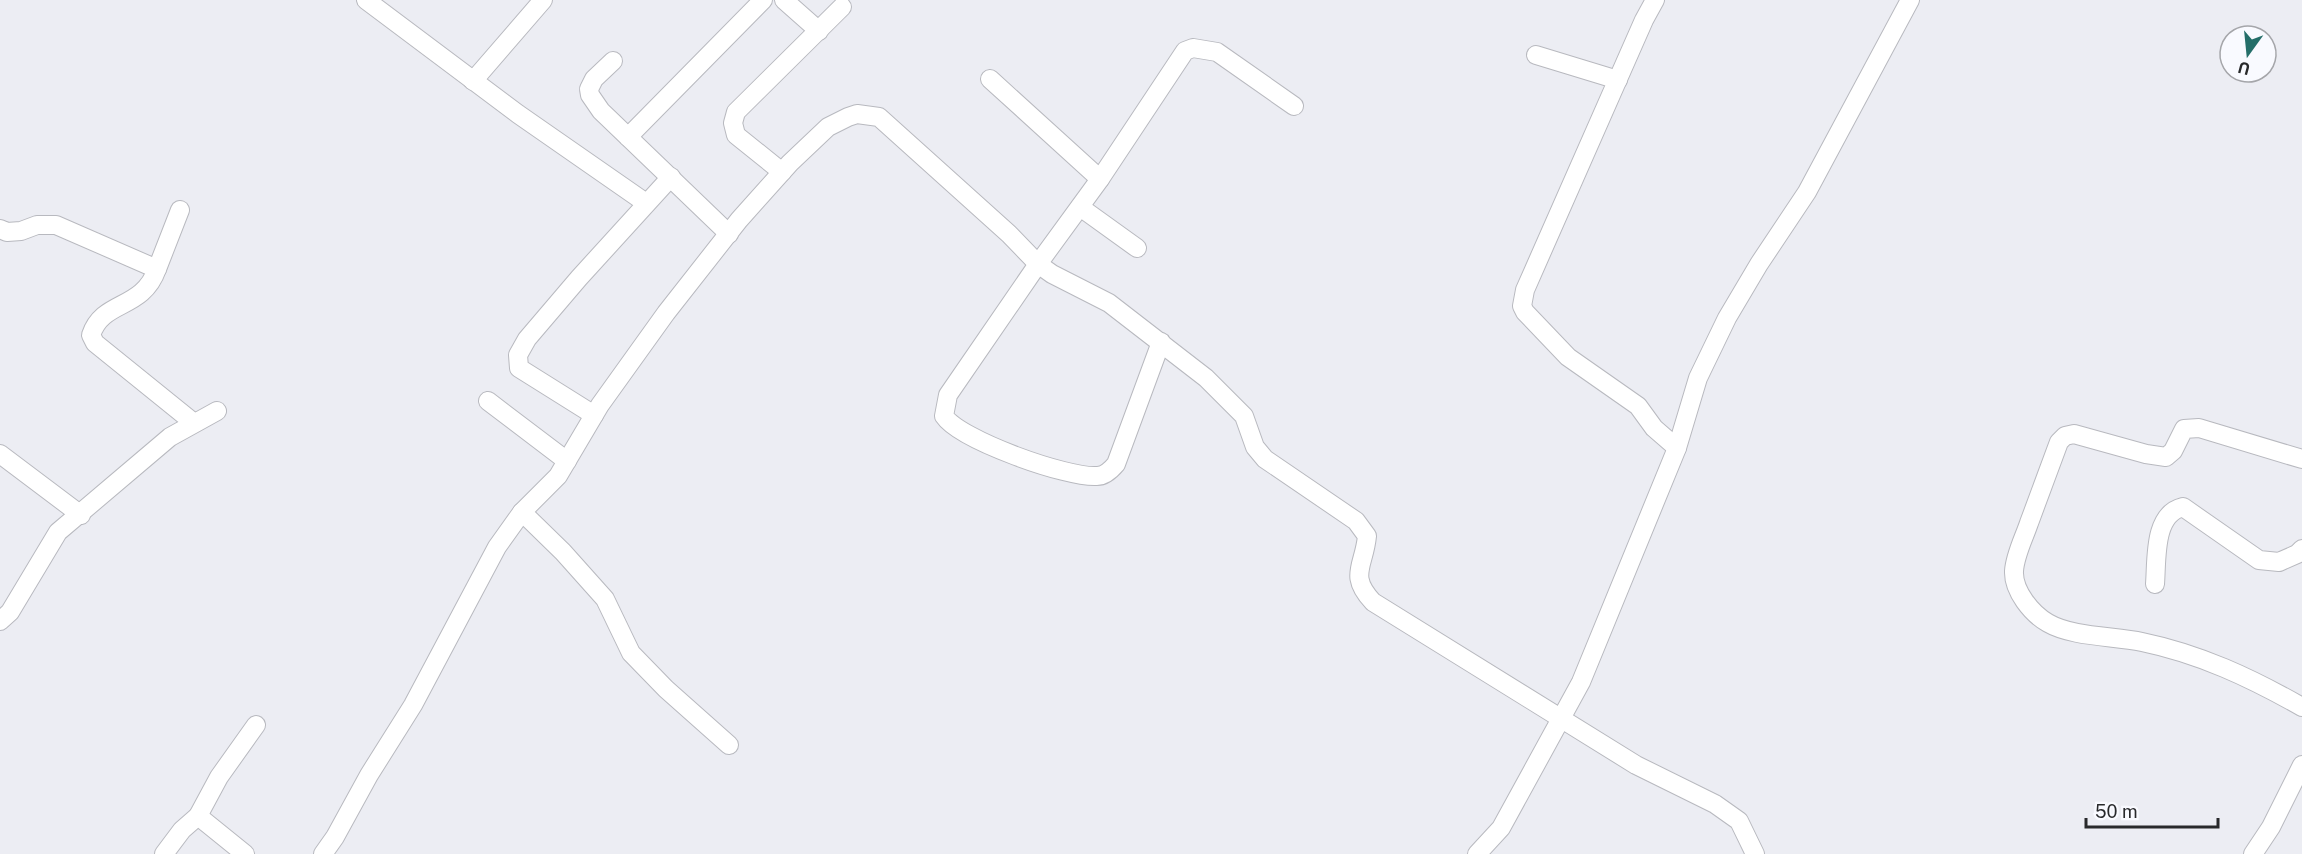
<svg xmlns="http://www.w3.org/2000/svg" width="2302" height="854" font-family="'Public Sans',sans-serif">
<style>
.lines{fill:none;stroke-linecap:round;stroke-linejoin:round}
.minor-casing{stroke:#b8b9bf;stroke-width:20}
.minor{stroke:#fff;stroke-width:18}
</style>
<rect width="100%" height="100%" fill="#ecedf3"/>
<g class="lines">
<!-- minor casing -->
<g class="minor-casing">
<g id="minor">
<path d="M366,0L518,114L646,203"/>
<path d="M784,0L819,31"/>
<path d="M1655,0L1644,20L1525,290L1522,306L1525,312L1568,357L1638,406L1654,428L1677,448"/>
<path d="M1536,55L1618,80"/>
<path d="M613,61L594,79L589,89L590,95L601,111L729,234"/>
<path d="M990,79L1100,179"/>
<path d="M473,81L543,0"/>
<path d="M628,137L763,0"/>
<path d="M782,172L736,135L733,123L736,112L842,7"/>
<path d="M1080,207L1137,248"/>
<path d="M0,229L7,232L21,231L37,225H56L157,269L180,210"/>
<path d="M157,269C142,311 103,299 91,335L95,343L194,423"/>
<path d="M1161,342L1116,464C1111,470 1105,476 1097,476C1067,478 960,440 944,416L948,395L1038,264L1100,179L1185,51L1193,48L1217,52L1294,106"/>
<path d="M488,401L567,461"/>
<path d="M594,415L519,368L518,355L527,339L579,278L671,177"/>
<path d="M0,454L81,515"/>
<path d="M2302,459L2199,428L2184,429L2173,451L2166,457L2146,454L2074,434L2065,436L2059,442C2049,469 2039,496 2029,523C2024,538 2015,555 2014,571C2013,591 2032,614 2048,623C2072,637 2114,636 2142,642C2200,654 2251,678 2302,707"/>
<path d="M522,512L563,552L605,599L631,653L666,689L729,745"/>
<path d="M2155,584C2157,560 2153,514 2183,507L2259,560L2279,562L2297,554L2302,549"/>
<path d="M0,621L10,612L58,532L170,437L217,411"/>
<path d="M198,816L219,777L256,725"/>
<path d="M164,854L182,830L198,816L245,854"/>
<path d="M323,854L335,837L369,775L413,705L497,547L522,512L558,476L600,405L666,313L739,220L790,163L828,127L848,117L857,114L879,117L1009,234L1038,264L1052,274L1109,303L1206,378L1244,416L1255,447L1265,459L1356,521L1367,536C1364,567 1348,575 1373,602L1636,765L1715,804L1739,821L1755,854"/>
<path d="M1477,854L1501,828L1581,682L1677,448L1698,378L1727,318L1759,264L1807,192L1910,0"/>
<path d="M2253,854L2271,827L2302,765"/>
</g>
</g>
<!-- minor -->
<use href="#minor" class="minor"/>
</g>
<!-- north arrow -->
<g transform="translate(2248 54) rotate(195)"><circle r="28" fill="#f9faff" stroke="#a5a6aa" stroke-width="1.5"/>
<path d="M0-4.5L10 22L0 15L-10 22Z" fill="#246e69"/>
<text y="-9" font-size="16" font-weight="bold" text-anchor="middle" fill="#28292b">U</text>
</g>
<!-- scale -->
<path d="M2086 818v9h132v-9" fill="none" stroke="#28292b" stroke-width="3"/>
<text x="2095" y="818" font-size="18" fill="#28292b" stroke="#f9faff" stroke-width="4.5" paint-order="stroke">50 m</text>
</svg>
